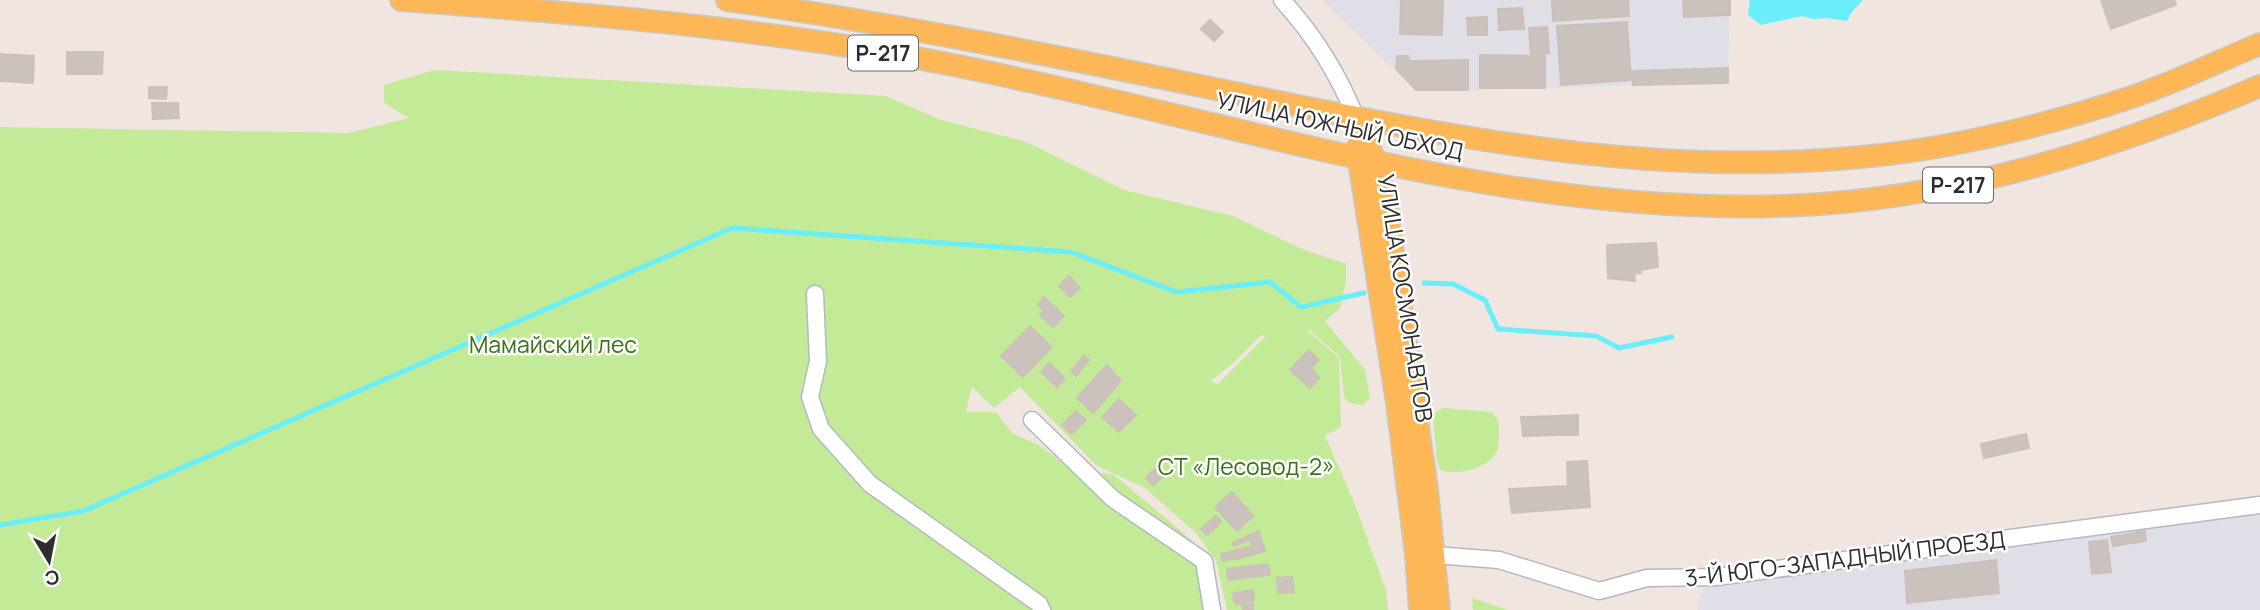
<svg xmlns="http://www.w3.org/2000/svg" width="2260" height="610" font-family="Manrope,sans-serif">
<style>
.industrial{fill:#e0dfe8}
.green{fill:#c3ea97;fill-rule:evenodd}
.water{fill:#69eefa}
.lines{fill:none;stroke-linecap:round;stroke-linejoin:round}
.stream{stroke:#69eefa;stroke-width:5}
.building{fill:#cbc2be;stroke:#ccc1b8;stroke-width:2}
.minor-casing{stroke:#b3b8c2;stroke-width:19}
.major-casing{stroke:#c8c8c8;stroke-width:24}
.minor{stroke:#fff;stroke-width:16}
.major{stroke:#fdb756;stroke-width:21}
.labels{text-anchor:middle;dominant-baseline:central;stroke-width:5;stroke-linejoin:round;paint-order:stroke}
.shield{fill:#fff;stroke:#6c6c6c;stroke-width:2}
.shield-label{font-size:21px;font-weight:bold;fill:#2d2d2d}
.street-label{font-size:23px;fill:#2d2d2d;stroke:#fff}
.park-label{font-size:23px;fill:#397314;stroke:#fff}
</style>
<rect width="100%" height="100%" fill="#f0e5df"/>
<!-- industrial -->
<g class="industrial">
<path d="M1322,0H1730L1728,83L1468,90L1396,69L1389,65Z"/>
<path d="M2260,511V610H1698L1697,601L1704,588L1727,581L1899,561Z"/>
</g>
<!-- green -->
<g class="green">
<path d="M434,70L886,96L941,120L1027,142L1124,190L1233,216L1304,250L1346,264V280L1340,308L1325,321L1365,370L1370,397L1362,405L1349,403L1344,397L1340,357L1309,329L1307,330L1339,358L1341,427L1325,436L1354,502L1386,590L1388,610H1227L1216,561L1197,534L1145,488L1096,465L1020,387L994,408L972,387L966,412H996L1013,434L1039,445L1073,471L1113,474L1195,543L1204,610H0V127L349,133L409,118L384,103V85ZM1261,335L1266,336L1217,385L1211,381L1233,363Z"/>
<path d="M1443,408L1491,412C1500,419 1499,426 1499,437C1498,442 1499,449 1496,453C1489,468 1455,476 1441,470L1437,462L1433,414Z"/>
<path d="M1472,598L1508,610H1473Z"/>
</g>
<!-- water -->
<path class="water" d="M1750,0H1863L1851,13L1847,21L1827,18L1813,19L1802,16L1761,25L1748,15Z"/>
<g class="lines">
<!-- stream -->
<g class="stream">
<path d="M1424,283L1453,284L1485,300L1498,329L1596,336L1619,348L1672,337"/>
<path d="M0,525L83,511L732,228L1071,252L1176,292L1270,282L1301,307L1364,293"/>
</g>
</g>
<!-- building -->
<g class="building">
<path d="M1401,0H1443L1442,35L1400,34Z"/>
<path d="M1552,0H1628L1629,16L1553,21Z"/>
<path d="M1683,0H1730V15L1684,17Z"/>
<path d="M2101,0H2174L2176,5L2111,29Z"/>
<path d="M1522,8L1524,29L1499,30L1498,9Z"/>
<path d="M1487,17V35H1468L1467,18Z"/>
<path d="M1210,20L1223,32L1214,41L1201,29Z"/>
<path d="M1627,22L1631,80L1561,85L1557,26Z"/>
<path d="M1547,27L1549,53L1531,55L1529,28Z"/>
<path d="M67,52H103L102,74H67Z"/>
<path d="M0,54L34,56L33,83L0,81Z"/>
<path d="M1480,55L1545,56V88H1480Z"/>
<path d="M1397,56H1408L1410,61L1468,60V90H1416L1396,69Z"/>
<path d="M1728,68V83L1633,85L1632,71Z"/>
<path d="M149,87H167L166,99L149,98Z"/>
<path d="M152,103H178L179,118L153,119Z"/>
<path d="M1656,243L1658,267L1640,270L1641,273L1634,274L1635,281L1608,278L1607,245Z"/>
<path d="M1069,276L1080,288L1070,297L1059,286Z"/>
<path d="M1044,297L1064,316L1053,327L1040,315L1044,311L1038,305Z"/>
<path d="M1030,326L1052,347L1023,377L1001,356Z"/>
<path d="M1309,350L1319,360L1311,368L1319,378L1310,388L1290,370Z"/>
<path d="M1084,356L1089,360L1076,376L1071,371Z"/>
<path d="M1049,363L1065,379L1057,387L1041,372Z"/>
<path d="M1107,365L1121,381L1093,413L1077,398Z"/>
<path d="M1119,399L1136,415L1119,432L1102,417Z"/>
<path d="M1076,411L1086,420L1072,434L1062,425Z"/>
<path d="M1578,415V435H1557V416Z"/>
<path d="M1557,416V435L1523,436L1521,417Z"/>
<path d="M2026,434L2029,448L1984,458L1981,444Z"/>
<path d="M1587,461L1590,507L1512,513L1509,489L1568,486L1567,462Z"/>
<path d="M1156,468L1164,475L1153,485L1146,478Z"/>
<path d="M1232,492L1253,516L1237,531L1215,507Z"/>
<path d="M1216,516L1221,522L1207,535L1201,529Z"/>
<path d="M1259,531L1265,551L1237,559L1236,550L1252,546L1250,539L1234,546L1233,543Z"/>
<path d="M2145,531L2146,541L2113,546L2111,537Z"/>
<path d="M2107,540L2111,572L2092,574L2089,542Z"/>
<path d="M1234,551L1236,558L1222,561L1221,554Z"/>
<path d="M1996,560L1999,593L1907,603L1905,571Z"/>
<path d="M1268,564L1270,575L1228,580L1227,569Z"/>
<path d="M1292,577L1294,592L1278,593L1277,578Z"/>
<path d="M1253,590L1254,601L1235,604L1233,593Z"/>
<path d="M1253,604V610H1243L1242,605Z"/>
</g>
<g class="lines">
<!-- minor casing -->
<g class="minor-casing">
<g id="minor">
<path d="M1282,0C1315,36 1338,73 1356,118"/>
<path d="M815,294L818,361L810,397L821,429L870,484L1039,604L1042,610"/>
<path d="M1032,420L1113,499L1204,561L1212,610"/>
<path d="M1435,555L1499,560L1599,591L1647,578L1716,577L2260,505"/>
</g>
</g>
<!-- major casing -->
<g class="major-casing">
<g id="major">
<path d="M401,0C590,14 781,29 968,68C1249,125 1530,224 1821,204C1974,193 2120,146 2260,86"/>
<path d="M727,0C896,24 1062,57 1230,92C1441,135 1643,178 1861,157C1951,149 2043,126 2129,98C2174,83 2217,62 2260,44"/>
<path d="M1356,118L1376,162L1386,204L1427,489L1439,610"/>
<path d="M1357,148L1397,403L1416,555L1420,610"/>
</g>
</g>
<!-- minor -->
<use href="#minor" class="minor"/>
<!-- major -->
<use href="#major" class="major"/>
</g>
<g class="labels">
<!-- shield labels -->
<g class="shield">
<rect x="848" y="35.5" width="70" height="35" rx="5"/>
<rect x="1923" y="167.5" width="70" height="35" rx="5"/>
</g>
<g class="shield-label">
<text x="883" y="53">Р-217</text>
<text x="1958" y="185">Р-217</text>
</g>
<!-- street labels -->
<g class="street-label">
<text transform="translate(1340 125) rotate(12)">УЛИЦА ЮЖНЫЙ ОБХОД</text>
<text transform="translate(1406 298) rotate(81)">УЛИЦА КОСМОНАВТОВ</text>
<text transform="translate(1845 558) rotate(-7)">3-Й ЮГО-ЗАПАДНЫЙ ПРОЕЗД</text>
</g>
<!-- park labels -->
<g class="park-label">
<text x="553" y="344">Мамайский лес</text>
<text x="1246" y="466">СТ «Лесовод-2»</text>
</g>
</g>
<!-- north arrow -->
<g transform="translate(49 561) rotate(170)" stroke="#ffffff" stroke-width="5" paint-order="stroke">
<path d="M0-5L12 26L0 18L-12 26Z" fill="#2d2d2d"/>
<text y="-10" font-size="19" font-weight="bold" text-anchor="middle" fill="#2d2d2d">С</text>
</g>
</svg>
